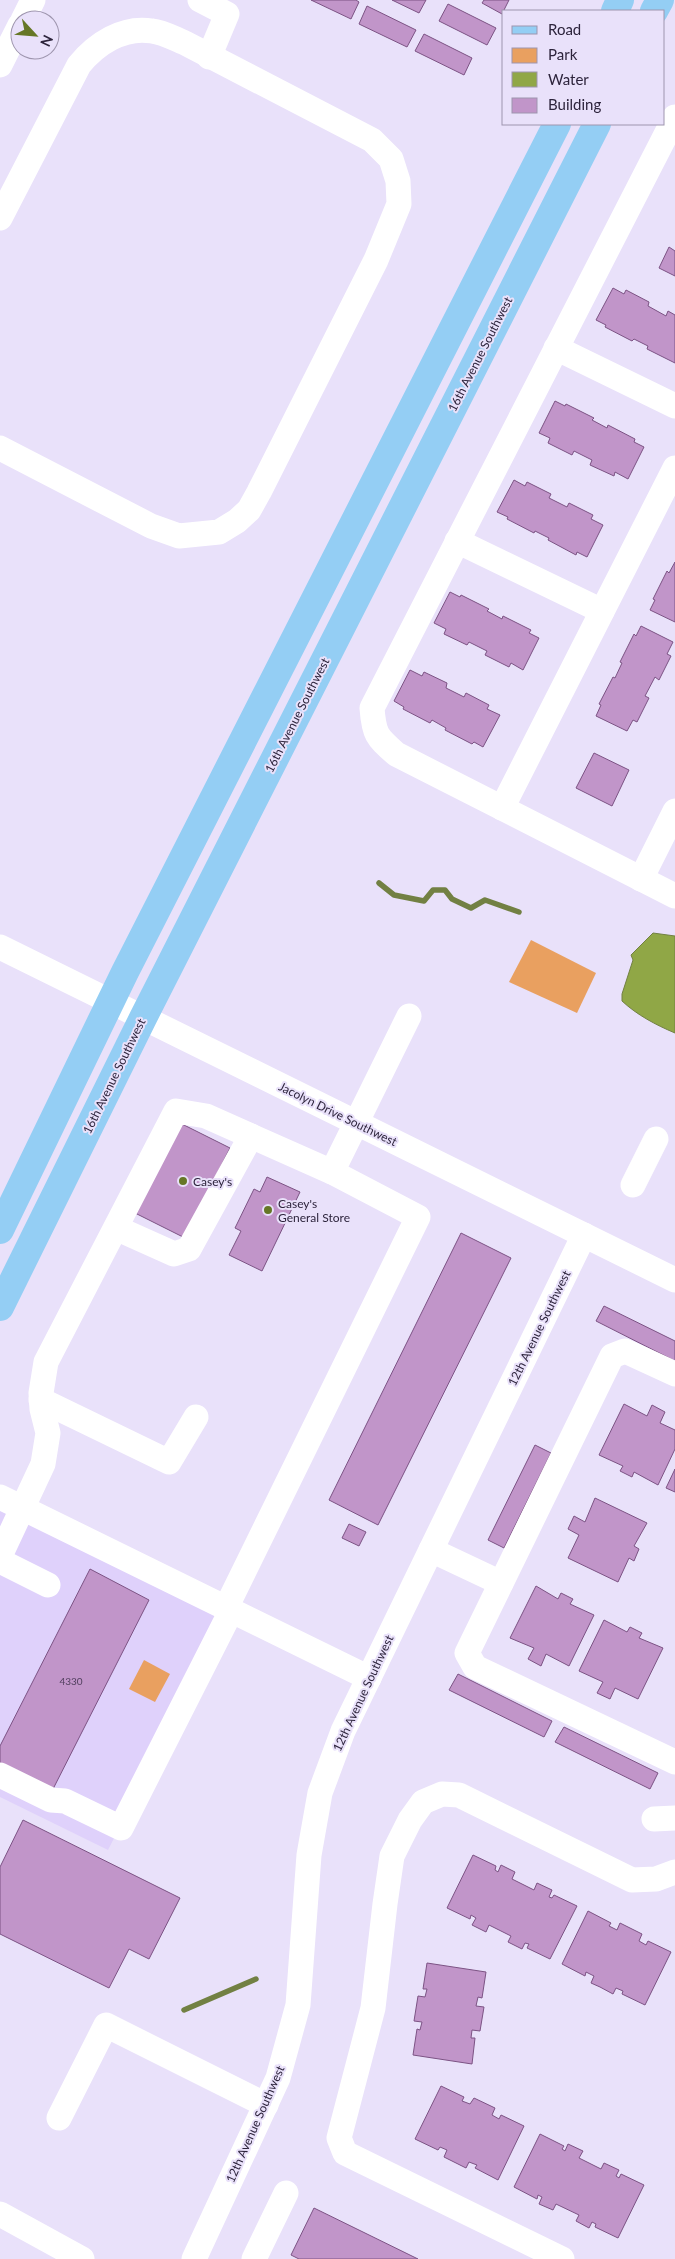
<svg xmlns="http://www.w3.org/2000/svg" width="675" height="2259" font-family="Lato,sans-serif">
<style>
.built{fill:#dfd1fb}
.green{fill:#e9a060}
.water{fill:#90a746;stroke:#728043}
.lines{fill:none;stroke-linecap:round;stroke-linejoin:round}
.stream{stroke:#728043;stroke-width:5.5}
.building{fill:#c195c9;stroke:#7c5384}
.minor{stroke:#fff;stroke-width:25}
.major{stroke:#94cef4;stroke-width:28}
.poi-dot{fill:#667726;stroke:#e9e1fa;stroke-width:2}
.labels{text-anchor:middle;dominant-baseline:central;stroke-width:4;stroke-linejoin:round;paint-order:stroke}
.number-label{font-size:10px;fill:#52405f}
.street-label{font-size:12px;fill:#2d243c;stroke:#e9e1fa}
.poi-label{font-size:12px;fill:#2d243c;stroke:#e9e1fa;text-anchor:start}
</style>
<rect width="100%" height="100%" fill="#e9e1fa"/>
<!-- built -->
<path class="built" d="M0,1506L227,1617L108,1850L0,1797Z"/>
<!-- green -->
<g class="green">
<path d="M531,940L596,973L577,1013L509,982Z"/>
<path d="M144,1660L170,1674L155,1702L129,1689Z"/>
</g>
<!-- water -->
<path class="water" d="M653,933L675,936V1033C656,1025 637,1015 622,1001V994L633,960L631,955Z"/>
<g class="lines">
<!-- stream -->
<g class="stream">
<path d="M379,883L394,895L424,901L433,890H445L452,899L471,908L485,900L519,912"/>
<path d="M184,2010L256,1979"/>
</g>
</g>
<!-- building -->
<g class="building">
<path d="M311,0H356L359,2L351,19Z"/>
<path d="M392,0H426L419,13Z"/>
<path d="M484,0H509L502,14L482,3Z"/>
<path d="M448,4L496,28L487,45L439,21Z"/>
<path d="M367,6L416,30L407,47L359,24Z"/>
<path d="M424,34L472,58L464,75L415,51Z"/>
<path d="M669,247L675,251V276L659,268Z"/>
<path d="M613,288L624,294L626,290L649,302L648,306L666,316L668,311L675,315V363L647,349L648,346L634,339L632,341L605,327L606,325L596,320Z"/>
<path d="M555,401L565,406L566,404L594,418L592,420L607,428L608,425L635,439L634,442L644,447L628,479L615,472L614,476L590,465L592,460L574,451L572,455L548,443L550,438L539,433Z"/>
<path d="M514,480L525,486L527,482L551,494L549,498L567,507L569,503L593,515L591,519L603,525L587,557L577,552L576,555L548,540L549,538L535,531L534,533L507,519L508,517L497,512Z"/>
<path d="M675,562V622L650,610L655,600L653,599L667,571L669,573Z"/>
<path d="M450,592L460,597L461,595L489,609L487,611L502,619L503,616L531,630L529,633L539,638L523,670L511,663L509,667L485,655L487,651L469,642L467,645L444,634L446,629L434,623Z"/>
<path d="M641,626L673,642L667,654L671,656L659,680L655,677L645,696L649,698L637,722L633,720L627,731L596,716L601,705L599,704L613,677L615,678L622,663L620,662L634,634L636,636Z"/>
<path d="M410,670L422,676L424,672L447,683L446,688L464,697L466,693L489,705L487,709L500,715L483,747L474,742L472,744L445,730L446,728L432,720L430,723L403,709L404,707L394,701Z"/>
<path d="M594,753L629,770L612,806L576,788Z"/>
<path d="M180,1123L230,1148L185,1238L135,1213Z"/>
<path d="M267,1177L300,1192L262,1271L229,1255L241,1231L235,1228L254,1189L260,1192Z"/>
<path d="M461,1233L511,1258L378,1525L329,1500Z"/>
<path d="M604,1306L675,1341V1361L596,1321Z"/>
<path d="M624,1404L647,1416L652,1405L665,1412L660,1423L675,1430V1449L658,1485L634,1472L632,1477L620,1471L623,1466L599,1455Z"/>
<path d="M535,1445L551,1453L504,1548L488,1540Z"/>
<path d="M675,1469V1492L666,1488Z"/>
<path d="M595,1498L647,1523L634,1546L639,1549L634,1561L629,1558L618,1582L568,1558L579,1535L568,1529L574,1516L585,1522Z"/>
<path d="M349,1524L366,1532L359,1546L342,1538Z"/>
<path d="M90,1569L149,1600L50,1795L0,1769V1746Z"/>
<path d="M536,1586L558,1599L561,1593L573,1599L570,1604L594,1615L569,1666L546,1654L541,1666L528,1659L534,1648L510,1638Z"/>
<path d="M604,1620L627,1632L630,1627L642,1633L639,1638L663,1648L638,1699L615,1688L610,1699L597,1693L603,1682L579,1671Z"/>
<path d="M458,1674L552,1721L544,1737L449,1690Z"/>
<path d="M564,1727L658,1773L650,1789L555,1742Z"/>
<path d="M23,1820L180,1898L149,1959L129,1949L109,1988L0,1934V1867Z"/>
<path d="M473,1855L496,1866L495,1870L498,1872L501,1865L515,1872L512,1879L534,1890L537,1883L552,1890L549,1897L552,1898L554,1895L577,1906L550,1959L527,1948L529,1944L525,1943L522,1949L508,1942L511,1936L489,1925L486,1932L472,1925L476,1918L471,1915L470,1919L447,1908Z"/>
<path d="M588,1911L611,1923L609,1926L617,1930L620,1923L642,1934L639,1941L646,1945L648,1941L671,1952L645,2005L622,1994L623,1991L616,1988L613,1994L600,1987L591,1983L594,1976L586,1972L585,1976L562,1964Z"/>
<path d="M427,1963L486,1972L482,1998L478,1997L476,2006L484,2007L480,2031L472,2030L471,2038H475L472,2064L413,2055L417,2029L420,2030L422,2022L414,2021L418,1996L425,1997L427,1989H423Z"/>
<path d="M441,2086L464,2097L462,2101L470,2104L474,2098L495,2108L492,2115L499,2119L501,2115L524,2126L498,2180L475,2168L477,2165L469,2162L466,2168L444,2157L447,2150L440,2147L438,2150L415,2139Z"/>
<path d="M540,2134L564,2146L562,2149L565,2151L568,2144L583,2151L579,2158L601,2169L604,2163L619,2170L616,2176L619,2178L621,2174L644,2185L618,2238L595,2227L596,2224L592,2222L589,2228L576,2221L579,2215L556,2204L553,2210L539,2204L542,2197L538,2195L537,2199L514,2187Z"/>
<path d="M314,2208L418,2259H299L291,2255Z"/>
</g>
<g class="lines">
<!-- minor -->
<g class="minor">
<path d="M200,0L227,14L209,57"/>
<path d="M23,20L33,0"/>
<path d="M0,65L20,25"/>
<path d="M675,117L372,708C374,735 377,737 396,754L675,896"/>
<path d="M0,218L79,65C96,44 123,26 152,31C163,32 175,39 185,43L372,140L391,159L398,181L399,204L376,260L259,492L249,510L237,521L219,532L179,536L151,526L0,448"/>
<path d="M556,348L675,406"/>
<path d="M457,541L602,611"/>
<path d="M502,808L675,468"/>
<path d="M641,879L675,811"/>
<path d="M0,947L675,1280"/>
<path d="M633,1185L656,1139"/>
<path d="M116,1228L174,1254L189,1249L251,1136"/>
<path d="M675,1374L625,1351L612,1356L467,1653L475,1667L675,1762"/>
<path d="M41,1400L169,1462L196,1417"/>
<path d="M0,1497L369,1678"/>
<path d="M431,1550L501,1583"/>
<path d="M0,1556L43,1464L48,1433L42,1409L41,1393L46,1362L176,1111L206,1116L332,1172"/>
<path d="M0,1561L48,1585"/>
<path d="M226,1608L418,1217L332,1172L409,1016"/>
<path d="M0,1775L51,1800L65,1801L121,1828L231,1611"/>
<path d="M654,1819L675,1818"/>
<path d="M59,2118L106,2025L266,2105"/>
<path d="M0,2214L82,2259"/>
<path d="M194,2259L278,2078L298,2005L309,1855L320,1793L343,1731L584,1235"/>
<path d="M254,2259L286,2193"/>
<path d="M562,2259L345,2153L339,2138L373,2008L385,1904L392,1856L410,1820L423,1802L442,1794L459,1795L632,1880L656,1879L675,1872"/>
</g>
<!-- major -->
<g class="major">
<path d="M615,11L620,0"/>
<path d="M654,11L660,0"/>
<path d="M0,1230L125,972L557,124"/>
<path d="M0,1307L143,1018L597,124"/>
</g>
</g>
<!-- markers -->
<g class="poi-dot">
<circle cx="183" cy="1181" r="5"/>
<circle cx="268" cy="1210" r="5"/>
</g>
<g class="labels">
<!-- number labels -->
<g class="number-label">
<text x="71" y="1681">4330</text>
</g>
<!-- street labels -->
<g class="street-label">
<text transform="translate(480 354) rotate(-63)">16th Avenue Southwest</text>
<text transform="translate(297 715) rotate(-63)">16th Avenue Southwest</text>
<text transform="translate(114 1076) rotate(-64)">16th Avenue Southwest</text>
<text transform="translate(338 1114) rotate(26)">Jacolyn Drive Southwest</text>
<text transform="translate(539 1328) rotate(-64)">12th Avenue Southwest</text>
<text transform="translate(363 1693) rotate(-65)">12th Avenue Southwest</text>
<text transform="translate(255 2124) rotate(-66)">12th Avenue Southwest</text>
</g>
<!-- poi labels -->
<g class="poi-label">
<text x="193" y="1181">Casey's</text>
<text x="278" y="1203">Casey's<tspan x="278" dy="14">General Store</tspan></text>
</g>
</g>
<!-- legend -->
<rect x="502" y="10" width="162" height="115" fill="#e9e1fa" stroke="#9e95ae"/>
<rect x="512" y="26" width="25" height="8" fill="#94cef4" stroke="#9e95ae"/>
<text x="548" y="35" font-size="15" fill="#2d243c">Road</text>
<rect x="512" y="48" width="25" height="15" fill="#e9a060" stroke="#9e95ae"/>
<text x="548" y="60" font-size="15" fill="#2d243c">Park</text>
<rect x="512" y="72" width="25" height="15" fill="#90a746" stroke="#9e95ae"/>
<text x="548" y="85" font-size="15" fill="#2d243c">Water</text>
<rect x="512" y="98" width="25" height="15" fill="#c195c9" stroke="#9e95ae"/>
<text x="548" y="110" font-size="15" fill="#2d243c">Building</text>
<!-- north arrow -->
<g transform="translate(35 35) rotate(116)"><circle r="24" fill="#e9e1fa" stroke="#9e95ae"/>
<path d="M0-4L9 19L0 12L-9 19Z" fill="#667726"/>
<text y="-8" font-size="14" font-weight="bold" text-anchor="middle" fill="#2d243c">N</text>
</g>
</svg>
